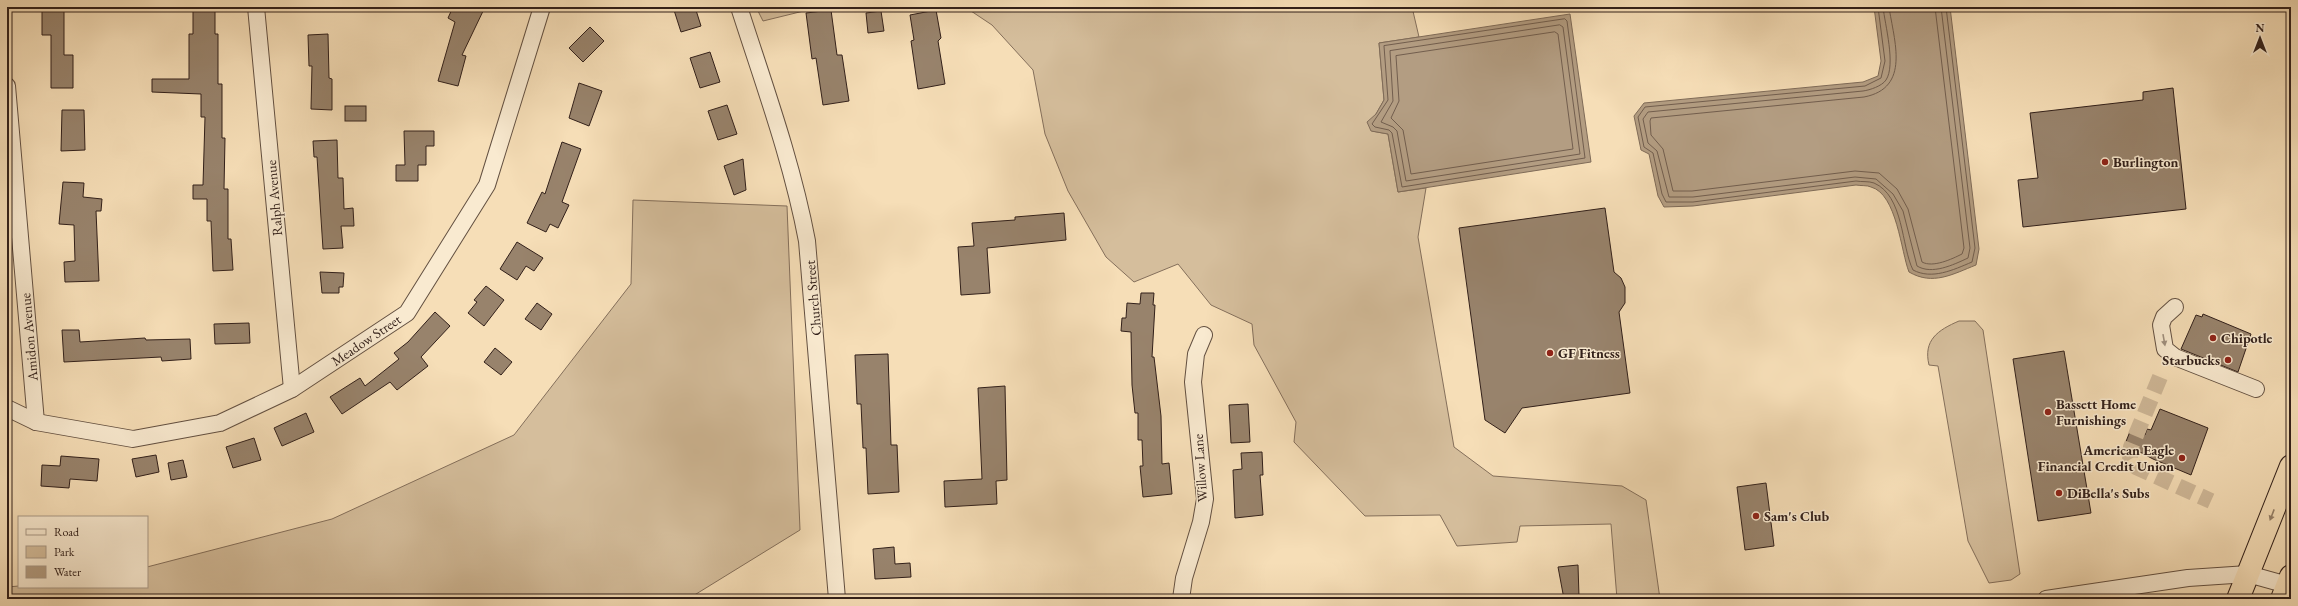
<svg xmlns="http://www.w3.org/2000/svg" width="2298" height="606" font-family="'EB Garamond',serif">
<style>
.green{fill:#d5be9c;stroke:#846f5b}
.water{fill:#b39d82;stroke:#7f6b58}
.lines{fill:none;stroke-linecap:round;stroke-linejoin:round}
.shore{stroke:#725e4e;stroke-width:1}
.building{fill:#98836c;stroke:#32201a}
.minor-tunnel{stroke:#cfb898;stroke-width:16;stroke-dasharray:16 8;stroke-linecap:butt}
.minor-casing{stroke:#635041;stroke-width:18}
.highway-casing{stroke:#32201a;stroke-width:24}
.minor{stroke:#f9ead0;stroke-width:16}
.highway{stroke:#f6deb7;stroke-width:22}
.oneway{fill:#9f8f7e}
.oneway2{fill:#947f68}
.poi-dot{fill:#8f2418;stroke:#f9ead0;stroke-width:1.5}
.labels{text-anchor:middle;dominant-baseline:central;stroke-width:3;stroke-linejoin:round;paint-order:stroke}
.poi-label{font-size:14px;font-weight:bold;fill:#32201a;stroke:#f9ead0;text-anchor:start}
.street-label{font-size:14px;fill:#32201a;stroke:#f9ead0}
</style>
<rect width="100%" height="100%" fill="#f6deb7"/>
<filter id="stains"><feTurbulence type="fractalNoise" baseFrequency=".005" numOctaves="4"/><feColorMatrix values="0 0 0 0 .2 0 0 0 0 .09 0 0 0 0 .02 0 0 0 .5 -.17"/></filter>
<radialGradient id="worn" r=".72"><stop offset=".6" stop-color="#630" stop-opacity="0"/><stop offset="1" stop-color="#630" stop-opacity=".3"/></radialGradient>
<!-- green -->
<g class="green">
<path d="M756,7H820L763,21Z"/>
<path d="M965,7H1412L1419,37L1379,43L1384,100L1376,114L1372,131L1388,134L1398,192L1426,188L1418,237L1454,447L1493,476L1622,486L1646,500L1660,599H1617L1611,524L1520,526L1517,542L1457,546L1440,515L1365,516L1294,442L1296,422L1254,345L1252,324L1211,305L1178,264L1134,282L1106,257L1068,191L1045,134L1033,70L992,25Z"/>
<path d="M633,200L787,206L800,530L688,599H7V587L19,586L147,587V567L332,519L514,435L631,284Z"/>
<path d="M1959,321H1975L1983,330L2020,574L2011,580L1989,583L1968,541L1938,366L1929,365C1923,340 1938,330 1959,321Z"/>
</g>
<!-- water -->
<g class="water">
<path d="M1874,7H1950L1979,249L1976,265C1953,274 1933,286 1909,272C1901,252 1897,194 1871,187C1867,185 1861,186 1856,185L1693,206L1664,207L1658,196L1649,154L1641,150L1634,116L1644,103L1863,82L1878,76L1881,61Z"/>
<path d="M1570,14L1591,162L1398,192L1388,134L1371,131L1367,122L1376,114L1384,100L1379,43Z"/>
</g>
<g class="lines">
<!-- shore -->
<g class="shore">
<path d="M1878,7L1885,61L1881,78L1865,86L1645,107L1638,117L1644,147L1653,153L1662,194L1666,202H1693L1856,181C1861,182 1869,181 1874,183C1904,196 1901,246 1913,270C1932,280 1953,270 1972,262L1975,248L1946,7"/>
<path d="M1883,7C1885,25 1896,65 1886,80C1882,86 1870,90 1863,91L1648,112L1643,119L1648,143L1657,151L1669,197H1693L1855,177L1876,179L1893,194L1903,211L1917,266C1932,275 1953,265 1968,258L1970,248L1941,7"/>
<path d="M1889,7C1894,41 1911,88 1864,97L1651,118L1650,121L1651,135L1663,149L1673,191H1692L1855,171L1879,173L1897,189L1908,209L1922,262C1933,268 1952,259 1962,254L1964,248L1935,7"/>
<path d="M1565,19L1567,21L1585,158L1402,187L1392,133L1389,130L1375,127L1372,124L1388,100L1384,46Z"/>
<path d="M1560,25L1563,27L1580,154L1406,181L1397,131L1393,127L1381,122L1393,101L1390,51Z"/>
<path d="M1555,32L1558,34L1573,149L1411,174L1403,130L1391,118L1399,101L1396,56Z"/>
</g>
</g>
<!-- building -->
<g class="building">
<path d="M42,7H64V55H73V88H51V35H42Z"/>
<path d="M193,7H215V34H218V84H222V138H225L224,189H228V239H231L233,270L213,271L211,221H207V199H193V185H203L205,117H201V94L152,92V79H189V34H193Z"/>
<path d="M453,7H485L462,55L466,56L458,86L438,81L455,22L448,18Z"/>
<path d="M673,7H695L701,26L681,32Z"/>
<path d="M831,10L837,55H842L849,101L823,105L816,58L812,59L806,13Z"/>
<path d="M936,10L941,38L938,41L945,84L918,89L911,41L914,40L910,15Z"/>
<path d="M881,11L884,31L868,33L866,13Z"/>
<path d="M590,27L604,41L583,62L569,48Z"/>
<path d="M328,34L329,78L332,79V110L311,109L312,66H309L308,35Z"/>
<path d="M710,52L720,82L700,88L690,58Z"/>
<path d="M579,83L602,91L589,126L569,118Z"/>
<path d="M2173,88L2186,209L2023,227L2018,180L2038,178L2030,113L2143,100V92Z"/>
<path d="M727,105L737,134L718,140L708,111Z"/>
<rect x="345" y="106" width="21" height="15"/>
<path d="M62,110H84L85,150L61,151Z"/>
<path d="M404,131H434V146H426V165H418V181H396V165H405Z"/>
<path d="M337,140L338,178H343L344,209L353,208L354,226H341L343,248L323,249L317,157H314L313,141Z"/>
<path d="M562,142L581,149L562,202L569,205L558,228L550,224L546,232L527,223L542,192L545,194Z"/>
<path d="M743,159L746,190L734,195L724,166Z"/>
<path d="M63,182L84,183L83,197L102,199L101,211H96L99,281L65,282L64,262L75,261L74,225L59,224Z"/>
<path d="M1605,208L1614,272L1621,278L1625,287V303L1619,312L1630,393L1522,408L1505,433L1485,420L1459,228Z"/>
<path d="M1064,213L1066,240L987,248L990,293L961,295L958,247L974,246L972,223L1015,220V217Z"/>
<path d="M517,242L543,258L534,271L526,266L517,280L500,269Z"/>
<path d="M320,272L344,273L343,287H339V293H322Z"/>
<path d="M486,286L504,300L484,326L468,313L477,302L474,300Z"/>
<path d="M1141,293H1154L1153,305H1155L1152,357H1154L1161,416L1162,464L1169,463L1172,494L1143,497L1140,466H1143L1142,440H1138V413H1135L1132,385L1131,332L1121,331L1122,318H1126L1127,303L1140,304Z"/>
<path d="M537,303L552,314L541,330L525,319Z"/>
<path d="M435,312L450,326L421,357L428,366L397,390L390,382L342,414L330,397L360,378L365,386L399,359L394,353L408,342Z"/>
<path d="M2203,314L2251,334L2238,372L2181,349L2196,315L2202,317Z"/>
<path d="M249,323L250,343L215,344L214,324Z"/>
<path d="M62,330H79L80,342L145,338L146,340L190,339L191,359L162,361L161,357L64,362Z"/>
<path d="M495,348L512,362L501,375L484,362Z"/>
<path d="M2064,351L2091,513L2038,521L2013,359Z"/>
<path d="M888,354L891,445H897L899,492L868,494L866,448H863L861,404H857L855,355Z"/>
<path d="M1005,386L1007,480L996,481L997,504L945,507L944,481L982,479L978,388Z"/>
<path d="M1248,404L1250,442L1231,443L1229,405Z"/>
<path d="M2160,409L2208,428L2191,475L2153,459L2125,444L2131,429L2145,435L2147,429L2151,430Z"/>
<path d="M306,413L314,432L282,446L274,428Z"/>
<path d="M254,438L261,460L233,468L226,447Z"/>
<path d="M1262,452L1263,475H1260L1263,515L1235,518L1233,470L1242,469L1241,453Z"/>
<path d="M156,455L159,472L136,477L132,459Z"/>
<path d="M61,456L99,459L97,481L70,479L69,488L41,486L42,465L60,466Z"/>
<path d="M183,460L187,477L171,480L168,463Z"/>
<path d="M1766,483L1774,546L1745,550L1737,487Z"/>
<path d="M894,547L895,564L910,563L911,577L875,579L873,549Z"/>
<path d="M1578,565L1579,597L1564,599L1558,567Z"/>
</g>
<g class="lines">
<!-- minor-tunnel -->
<path class="minor-tunnel" d="M2160,377L2131,447L2130,457L2136,467L2211,501"/>
<!-- minor casing -->
<g class="minor-casing">
<g id="minor">
<path d="M256,7L292,389"/>
<path d="M739,7C764,85 792,161 807,241L837,599"/>
<path d="M7,86L36,422"/>
<path d="M2175,307L2164,317L2161,325L2165,349L2175,357L2256,389"/>
<path d="M7,408L36,422L133,439L220,423L292,389L407,313L487,185L542,7"/>
<path d="M1181,599L1184,578L1201,522L1205,499L1193,382L1196,354L1204,335"/>
<path d="M2046,599L2188,578L2248,574L2291,586"/>
</g>
</g>
<!-- highway casing -->
<g class="highway-casing">
<g id="highway">
<path d="M2238,599L2291,466"/>
<path d="M2282,599L2291,576"/>
</g>
</g>
<!-- minor -->
<use href="#minor" class="minor"/>
<!-- highway -->
<use href="#highway" class="highway"/>
</g>
<!-- one-way arrows -->
<defs><path id="oneway-solid" d="M-6-.8H1V-3.2L6.5 0L1 3.2V.8H-6Z"/></defs>
<use class="oneway" href="#oneway-solid" transform="translate(2164 340) rotate(80)"/>
<use class="oneway2" href="#oneway-solid" transform="translate(2272 515) rotate(111)"/>
<!-- markers -->
<g class="poi-dot">
<circle cx="2105" cy="162" r="4"/>
<circle cx="2213" cy="338" r="4"/>
<circle cx="1550" cy="353" r="4"/>
<circle cx="2228" cy="360" r="4"/>
<circle cx="2048" cy="412" r="4"/>
<circle cx="2182" cy="458" r="4"/>
<circle cx="2059" cy="493" r="4"/>
<circle cx="1756" cy="516" r="4"/>
</g>
<g class="labels">
<!-- poi labels -->
<g class="poi-label">
<text x="2113" y="162">Burlington</text>
<text x="2221" y="338">Chipotle</text>
<text x="1558" y="353">GF Fitness</text>
<text x="2220" y="360" text-anchor="end">Starbucks</text>
<text x="2056" y="404">Bassett Home<tspan x="2056" dy="16">Furnishings</tspan></text>
<text x="2174" y="450" text-anchor="end">American Eagle<tspan x="2174" dy="16">Financial Credit Union</tspan></text>
<text x="2067" y="493">DiBella's Subs</text>
<text x="1764" y="516">Sam's Club</text>
</g>
<!-- street labels -->
<g class="street-label">
<text transform="translate(274 198) rotate(-95)">Ralph Avenue</text>
<text transform="translate(813 298) rotate(-95)">Church Street</text>
<text transform="translate(29 337) rotate(-95)">Amidon Avenue</text>
<text transform="translate(366 340) rotate(-34)">Meadow Street</text>
<text transform="translate(1200 468) rotate(-94)">Willow Lane</text>
</g>
</g>
<!-- margin -->
<rect width="2298" height="606" fill="none" stroke="#f6deb7" stroke-width="24"/>
<rect x="8" y="8" width="2282" height="590" fill="none" stroke="#32201a" stroke-width="2"/>
<rect x="12" y="12" width="2274" height="582" fill="none" stroke="#32201a"/>
<!-- legend -->
<rect x="18" y="516" width="130" height="72" fill="#f9ead0" stroke="#a99987"/>
<rect x="26" y="529" width="20" height="6" fill="#f9ead0" stroke="#a99987"/>
<text x="54" y="536" font-size="12" fill="#32201a">Road</text>
<rect x="26" y="546" width="20" height="12" fill="#d5be9c" stroke="#a99987"/>
<text x="54" y="556" font-size="12" fill="#32201a">Park</text>
<rect x="26" y="566" width="20" height="12" fill="#b39d82" stroke="#a99987"/>
<text x="54" y="576" font-size="12" fill="#32201a">Water</text>
<!-- north arrow -->
<g transform="translate(2260 38)" stroke="#f9ead0" stroke-width="3" paint-order="stroke">
<path d="M0-3L7 15L0 10L-7 15Z" fill="#32201a"/>
<text y="-6" font-size="11" font-weight="bold" text-anchor="middle" fill="#32201a">N</text>
</g>
<rect width="100%" height="100%" filter="url(#stains)"/>
<rect width="100%" height="100%" fill="url(#worn)"/>
</svg>
